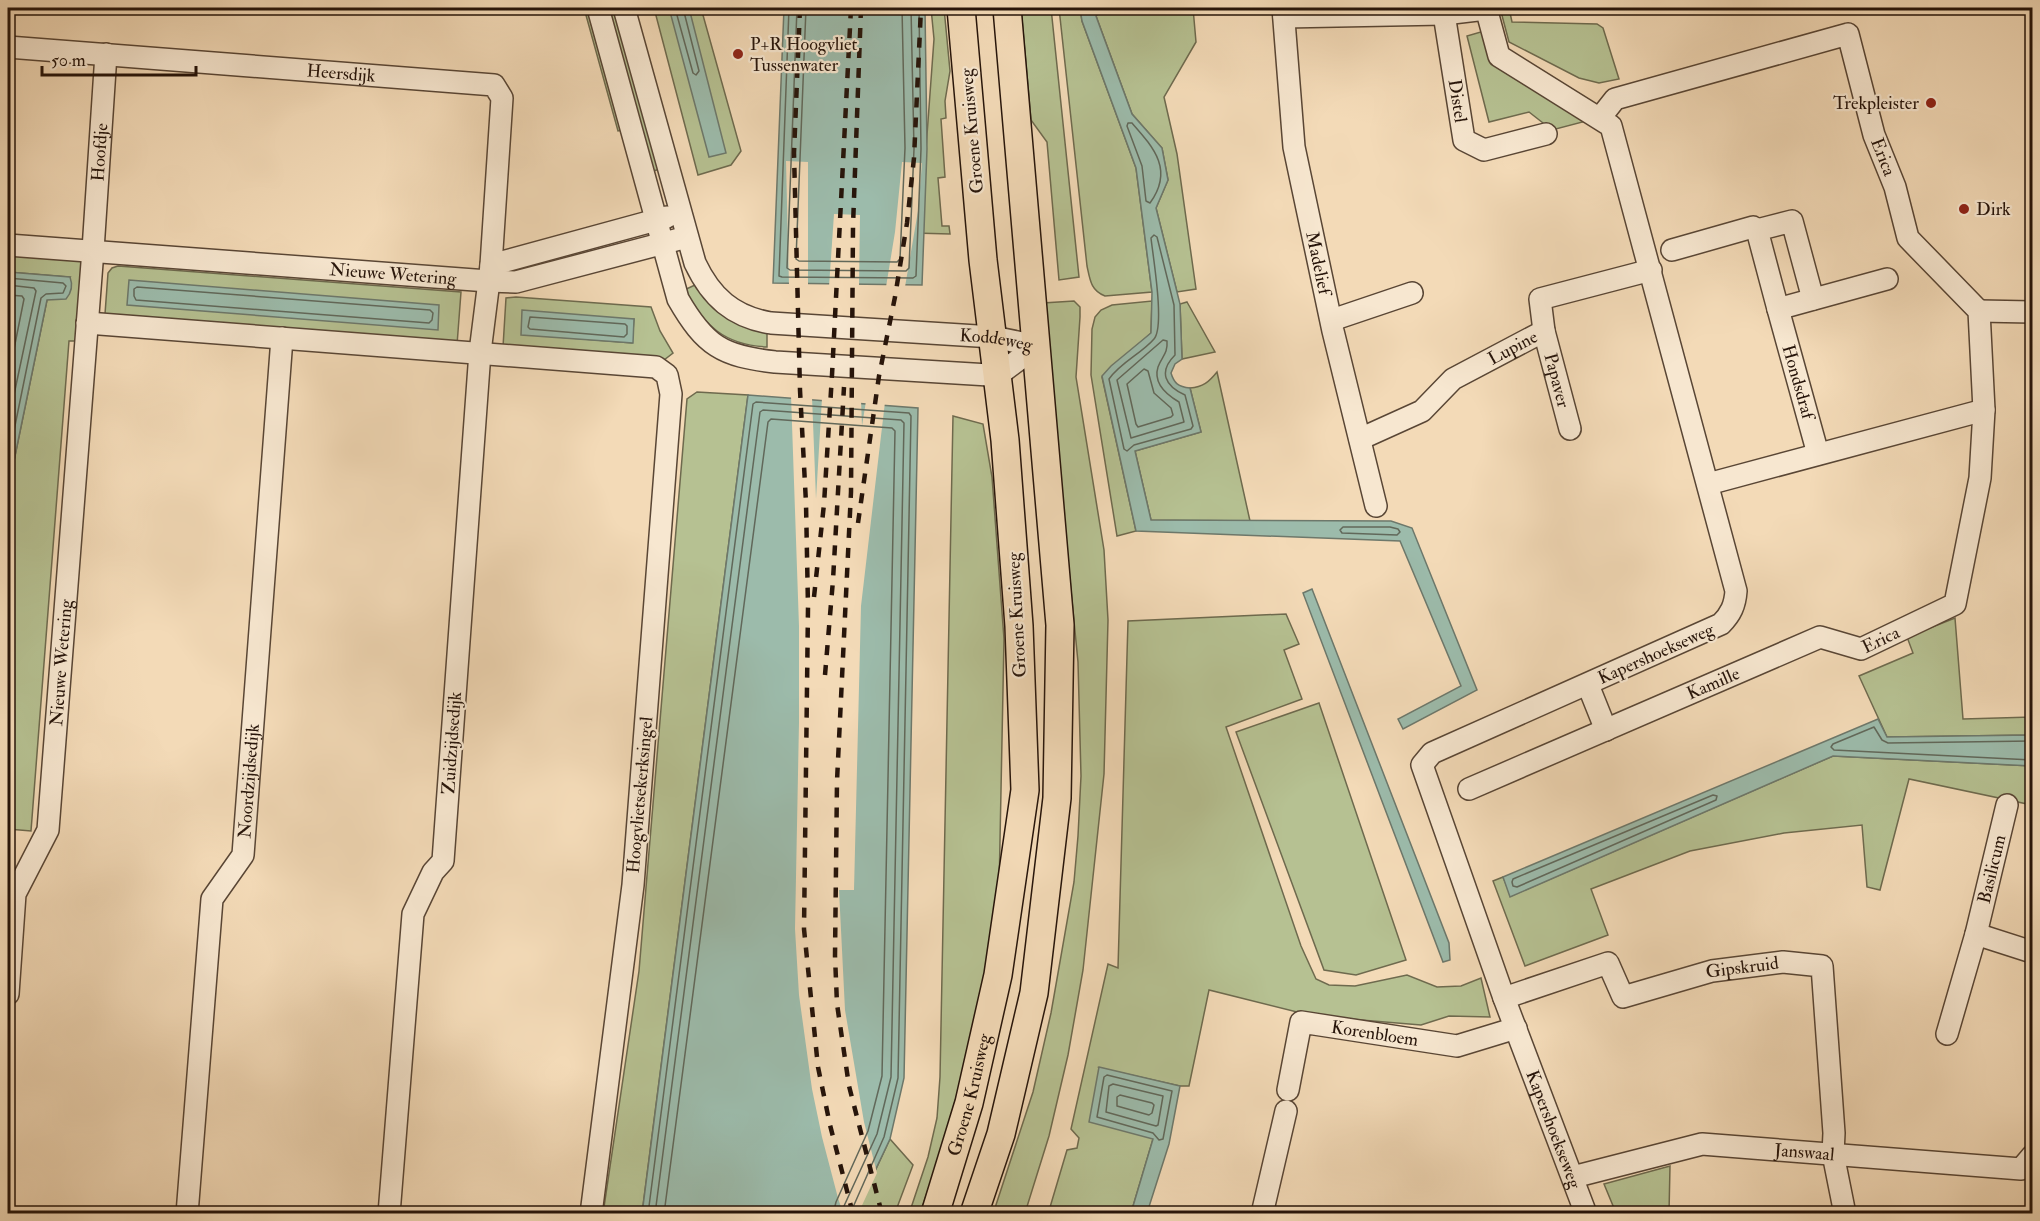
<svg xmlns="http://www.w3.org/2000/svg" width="2040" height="1221" font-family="'IM FELL Double Pica',serif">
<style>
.green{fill:#b6c192;stroke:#6e6a4e;stroke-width:1.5;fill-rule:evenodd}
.water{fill:#9cbbab;stroke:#6d786b;stroke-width:1.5}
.pier{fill:#f3dab7}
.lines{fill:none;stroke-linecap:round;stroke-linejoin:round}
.shore{stroke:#61685a;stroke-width:1.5}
.minor-casing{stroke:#594635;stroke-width:24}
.major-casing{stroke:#26140a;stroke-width:30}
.minor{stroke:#f7e7d0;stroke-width:21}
.major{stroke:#f3dab7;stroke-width:27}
.rail{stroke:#26140a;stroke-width:4.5;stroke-dasharray:10 10;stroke-linecap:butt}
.poi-dot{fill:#8f2418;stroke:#f7e7d0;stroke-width:2}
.labels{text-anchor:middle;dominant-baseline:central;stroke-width:4.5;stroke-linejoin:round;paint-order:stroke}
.poi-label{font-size:18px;fill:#26140a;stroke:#f7e7d0;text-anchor:start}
.street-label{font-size:18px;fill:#26140a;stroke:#f7e7d0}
</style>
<rect width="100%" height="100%" fill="#f3dab7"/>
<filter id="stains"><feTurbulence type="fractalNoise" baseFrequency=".00333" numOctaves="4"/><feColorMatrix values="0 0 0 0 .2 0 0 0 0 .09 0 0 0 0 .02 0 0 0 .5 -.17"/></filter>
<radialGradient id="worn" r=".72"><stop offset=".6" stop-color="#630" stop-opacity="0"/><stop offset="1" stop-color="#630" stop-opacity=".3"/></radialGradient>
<!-- green -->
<g class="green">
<path d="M584,8H590L624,130L618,131Z"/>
<path d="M604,8H615L660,169L650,172Z"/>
<path d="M654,8H701L741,151L731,165L698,175Z"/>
<path d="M931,8H944L950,71L945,101L946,118L941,119L945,177L938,178L942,226H949L950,234L914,233L924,176L934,39Z"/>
<path d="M1021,8H1051L1079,277L1059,280L1047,142L1031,120Z"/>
<path d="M1059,8H1080L1082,21L1136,168L1152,292L1105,296C1091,291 1090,280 1087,266Z"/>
<path d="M1102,8H1193L1196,42L1164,97L1177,154L1196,289L1177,292L1156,208L1168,180L1162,148L1132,114L1096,16Z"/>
<path d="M1500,8H1509L1512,22L1597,24L1603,28L1619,79L1599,83L1579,78L1509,42Z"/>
<path d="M1484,31L1594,119L1552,130L1529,112L1489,122L1467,36Z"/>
<path d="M8,251L73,256L84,263L79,341H69L31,831L8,829V490L47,300L70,277L8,272Z"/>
<path d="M118,266L461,292L457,345L105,314L108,273L112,268Z"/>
<path d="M695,285L714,307L767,331V347C723,345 706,325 682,291Z"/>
<path d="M516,297L651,307L660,331L673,353L664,360L503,347L506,298ZM634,319L632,343L521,334Z"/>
<path d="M1074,301L1080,307V317L1076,377L1104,550L1108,620L1104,774L1083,970L1068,1055L1049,1136L1025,1213L993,1214L1033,1092L1051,1013L1074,882L1078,836L1081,776L1078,662L1043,303Z"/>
<path d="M1152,301L1151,333L1102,377L1136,531L1117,536L1091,375L1092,329L1095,317L1101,310L1112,305Z"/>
<path d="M1187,302L1215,352L1182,359L1180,304Z"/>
<path d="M1217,372L1250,521L1151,520L1135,451L1201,432L1190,388C1203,387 1209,382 1217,372Z"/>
<path d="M697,392L748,395L642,1213L603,1214L639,971L687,399Z"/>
<path d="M953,416L983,424L992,477L1004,639L999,891L986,971L965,1067L935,1170L920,1213L909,1214L928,1157L937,1118L940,1077Z"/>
<path d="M1286,614L1299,644L1284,650L1302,699L1226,727L1301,946L1316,979L1329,985L1355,986L1407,975L1437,987L1461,986L1481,978L1490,1017L1449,1016L1421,1025L1313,1016L1209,990L1189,1086H1180L1099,1068L1153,1139L1131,1213L1048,1214L1067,1150L1077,1148L1079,1138L1071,1129L1108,964L1118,968L1128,621Z"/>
<path d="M1955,618L1963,719L2032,717V735L1887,737L1859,676L1913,653L1907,637Z"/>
<path d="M1319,703L1406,960L1356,975L1324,970L1236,732Z"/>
<path d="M1833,756L2032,766V805L1909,779L1880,890L1867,887L1862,825L1784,833L1690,851L1591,889L1608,935L1525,966L1493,881L1503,877L1511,896Z"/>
<path d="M890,1139L913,1165L895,1213L855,1214Z"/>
<path d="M1670,1166L1669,1213H1616L1604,1184Z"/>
</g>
<!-- water -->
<g class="water">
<path d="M669,8H689L726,153L709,157Z"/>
<path d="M784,8H925L927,149L922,285L773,283Z"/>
<path d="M1080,8H1102L1096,16L1132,114L1162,148L1168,180L1156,208L1180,304L1182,359L1175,364L1171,373C1174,383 1178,387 1190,388L1201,432L1135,451L1151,520L1391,521L1412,528L1477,690L1403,729L1398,719L1461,686L1400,541L1136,531L1102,376L1111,366L1151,333L1152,292L1136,168L1082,21Z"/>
<path d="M8,272L70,277C73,285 72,292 66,299L47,300L8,490Z"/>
<path d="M129,280L439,305L438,330L127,305Z"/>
<path d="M522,310L634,319L633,343L521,335Z"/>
<path d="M748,395L918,408L904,1078L890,1139L855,1213L642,1214Z"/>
<path d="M1312,589L1449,943L1450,960L1443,962L1303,593Z"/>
<path d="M1878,719L1887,737L2032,735V766L1833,756L1510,897L1503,877Z"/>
<path d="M1099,1067L1180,1086L1169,1144L1147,1213H1131L1153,1139L1089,1122Z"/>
</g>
<!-- pier -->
<g class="pier">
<path d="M786,161L808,162V287L789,286Z"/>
<path d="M902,162L922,163L918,211L905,287H886L895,232Z"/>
<path d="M834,214L860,215L859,287H829Z"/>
<path d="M791,395L812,397L816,499L822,398L861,400L862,426L866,401L885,402L861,606L854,890H839L845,1010L864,1122L877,1173L858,1214L843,1213L838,1198L822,1137L812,1089L799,995L795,929L799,722V626Z"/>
</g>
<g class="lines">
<!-- shore -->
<g class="shore">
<path d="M675,8L693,73L696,75L699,71L683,8"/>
<path d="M789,8L779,276L782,277L913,278L916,276L921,149L919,8"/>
<path d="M797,8L787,268L790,270L906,271L909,268L914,149L911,8"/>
<path d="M806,8L796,259L799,261L897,262L900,259L905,148L902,8"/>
<path d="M1128,123H1132C1154,148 1174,170 1150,203L1146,201L1142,166L1127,126Z"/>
<path d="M1154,235L1157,237L1174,305L1175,355C1158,372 1165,386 1185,395L1193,426L1191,429L1134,445L1127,451L1124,449L1109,379C1121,362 1141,354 1154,339C1165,326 1153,257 1151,238Z"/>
<path d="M8,278L63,283L66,286L63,293L46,294L41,298L8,460"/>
<path d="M8,285L34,288L36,291L8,423"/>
<path d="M137,287L430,310L433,313L432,320L429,323L136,300L134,296V289Z"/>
<path d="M8,295L22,296L24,299L8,379"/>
<path d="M530,317L625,324L627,326V334L624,337L530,329L528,327Z"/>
<path d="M1163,340L1167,341C1168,354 1162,356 1158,367C1153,383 1167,395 1179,402L1184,422L1131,438L1117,380Z"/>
<path d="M1144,369L1148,371L1154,393L1171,408L1173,415L1171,417L1138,427L1136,424L1127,384Z"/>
<path d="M1343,527H1390L1398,529L1400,532L1397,535L1342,533L1340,530Z"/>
<path d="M2032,741L1888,743L1882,740L1874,727L1833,744L1831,747L1834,750L2032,760"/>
<path d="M1713,795L1717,796L1716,800L1517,887L1513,886L1512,882L1513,879Z"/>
<path d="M1107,1075L1172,1091L1163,1139L1159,1140L1153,1133L1097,1117L1104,1077Z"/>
<path d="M1113,1084L1163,1096L1158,1125L1156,1126L1106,1112L1109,1086Z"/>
<path d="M1120,1095L1152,1103L1154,1105L1152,1113L1149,1115L1117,1106V1097Z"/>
<path d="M648,1214L753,404L756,402L909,413L911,416L898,1078L884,1137L850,1214"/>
<path d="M655,1214L760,412L763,410L901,420L904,423L891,1077L877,1134L844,1206L843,1214"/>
<path d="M664,1214L768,422L771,419L892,428L895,431L882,1076L868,1131L836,1202L833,1214"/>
</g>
<!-- minor casing -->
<g class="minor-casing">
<g id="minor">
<path d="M598,8L678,299C705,346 722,356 775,362L989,375H998L1037,346"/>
<path id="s1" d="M624,8L695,263C711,297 733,317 771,323L993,337L1037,346"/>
<path id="s2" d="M1283,8L1294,147L1333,331L1376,506"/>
<path id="s3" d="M1486,8L1499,56L1611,126L1736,591C1735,605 1731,614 1721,624L1432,753L1422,765L1504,998L1586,1214"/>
<path id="s4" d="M1444,14L1464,140L1484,150L1546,134"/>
<path d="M1284,17L1444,14L1486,9"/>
<path id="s5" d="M8,47L494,85L502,98L491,265L480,352L443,861L433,872L413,914L389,1214"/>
<path id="s6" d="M8,245L488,281L516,282L687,237"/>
<path d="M1672,250L1753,227L1757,230"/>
<path d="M491,265L667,217"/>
<path d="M1778,309L1757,230L1792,221L1813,299"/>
<path d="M1979,311L2032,312"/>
<path d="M1332,320L1412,293"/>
<path d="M87,323L656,367L667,375L671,394L633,885L591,1214"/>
<path id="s7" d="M1544,331L1570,429"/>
<path id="s8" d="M1360,439L1422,411L1453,379L1544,331L1540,299L1651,270"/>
<path d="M1818,454L1778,309L1887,279"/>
<path d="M1708,484L1984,410"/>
<path d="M1588,685L1606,730"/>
<path id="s9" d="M1469,789L1820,637L1861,649L1955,604L1980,478L1984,410L1979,311L1908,238L1895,187L1874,135L1848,34L1615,99L1600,118"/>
<path d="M1976,934L2032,952"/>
<path id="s10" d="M8,994L15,894L48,830L93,250L106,54"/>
<path id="s11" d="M1504,998L1608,963L1623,997L1712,971L1783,962L1822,966L1834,1133L1833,1154L1845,1214"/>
<path id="s12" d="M1947,1034L1976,934L2007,805"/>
<path id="s13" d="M1288,1090L1301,1022L1457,1046L1516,1028"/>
<path id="s14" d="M1573,1177L1702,1144L2021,1169L2032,1156"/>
<path id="s15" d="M187,1214L212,899L243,855L282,338"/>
<path d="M1262,1214L1286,1111"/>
</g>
</g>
<!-- major casing -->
<g class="major-casing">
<g id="major">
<path id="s16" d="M935,1214L969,1103L998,975L1025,790L1019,626L1005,440L983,260L961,8"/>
<path d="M974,1214L1001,1134L1034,993L1057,798L1060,625L1007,8"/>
</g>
</g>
<!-- minor -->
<use href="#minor" class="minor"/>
<!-- major -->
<use href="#major" class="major"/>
<!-- rail -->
<g class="rail">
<path d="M800,8L794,153L800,390L806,503L808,607L804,929L818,1067L830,1125L853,1214"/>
<path d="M861,8L853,226L851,492L837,781L835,956L837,1004L849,1086L882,1214"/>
<path d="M858,523L879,376L895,297L907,223L914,158L921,8"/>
<path d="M814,597L824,504L832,375L851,8"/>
<path d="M825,675L833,580L844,387"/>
</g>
</g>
<!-- markers -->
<g class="poi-dot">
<circle cx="738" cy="54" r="6"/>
<circle cx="1931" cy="103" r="6"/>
<circle cx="1964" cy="209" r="6"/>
</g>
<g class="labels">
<!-- poi labels -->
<g class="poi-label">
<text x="750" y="44">P+R Hoogvliet<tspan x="750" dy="21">Tussenwater</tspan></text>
<text x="1919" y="103" text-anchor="end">Trekpleister</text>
<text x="1976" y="209">Dirk</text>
</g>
<!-- street labels -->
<g class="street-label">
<text stroke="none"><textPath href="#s5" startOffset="334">Heersdijk</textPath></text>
<text stroke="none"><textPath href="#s4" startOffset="88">Distel</textPath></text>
<text transform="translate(972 131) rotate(-95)">Groene Kruisweg</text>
<text stroke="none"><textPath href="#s10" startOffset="852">Hoofdje</textPath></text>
<text transform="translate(1883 157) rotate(69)">Erica</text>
<text stroke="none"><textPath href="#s2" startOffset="258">Madelief</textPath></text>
<text stroke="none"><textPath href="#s6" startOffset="386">Nieuwe Wetering</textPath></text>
<text stroke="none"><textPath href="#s1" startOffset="592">Koddeweg</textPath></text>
<text stroke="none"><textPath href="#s8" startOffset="180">Lupine</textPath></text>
<text stroke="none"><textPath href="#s7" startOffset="51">Papaver</textPath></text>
<text transform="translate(1798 382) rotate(74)">Hondsdraf</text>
<text transform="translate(1017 615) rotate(-93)">Groene Kruisweg</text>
<text stroke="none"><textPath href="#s9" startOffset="447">Erica</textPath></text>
<text transform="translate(1656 654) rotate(-24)">Kapershoekseweg</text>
<text stroke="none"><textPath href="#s10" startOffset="340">Nieuwe Wetering</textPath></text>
<text stroke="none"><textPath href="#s9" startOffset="266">Kamille</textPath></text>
<text transform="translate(452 743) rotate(-86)">Zuidzijdsedijk</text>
<text stroke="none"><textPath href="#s15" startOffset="444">Noordzijdsedijk</textPath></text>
<text transform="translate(640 795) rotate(-85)">Hoogvlietsekerksingel</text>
<text stroke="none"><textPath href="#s12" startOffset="171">Basilicum</textPath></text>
<text stroke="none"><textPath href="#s11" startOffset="270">Gipskruid</textPath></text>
<text stroke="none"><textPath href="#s13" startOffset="144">Korenbloem</textPath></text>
<text stroke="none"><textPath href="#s16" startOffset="124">Groene Kruisweg</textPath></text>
<text stroke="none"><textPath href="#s3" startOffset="1420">Kapershoekseweg</textPath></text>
<text stroke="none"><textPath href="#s14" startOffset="236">Janswaal</textPath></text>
</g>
</g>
<!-- margin -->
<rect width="2040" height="1221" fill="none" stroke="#f3dab7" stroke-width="30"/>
<rect x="9" y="9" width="2022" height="1203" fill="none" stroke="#26140a" stroke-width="3"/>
<rect x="15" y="15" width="2010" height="1191" fill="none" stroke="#26140a" stroke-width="1.5"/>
<!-- scale -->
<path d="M42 66v9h154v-9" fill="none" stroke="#26140a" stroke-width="3"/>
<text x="51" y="66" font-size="18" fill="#26140a" stroke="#f7e7d0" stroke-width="4.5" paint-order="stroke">50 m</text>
<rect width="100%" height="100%" filter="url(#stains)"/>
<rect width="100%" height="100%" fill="url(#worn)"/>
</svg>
